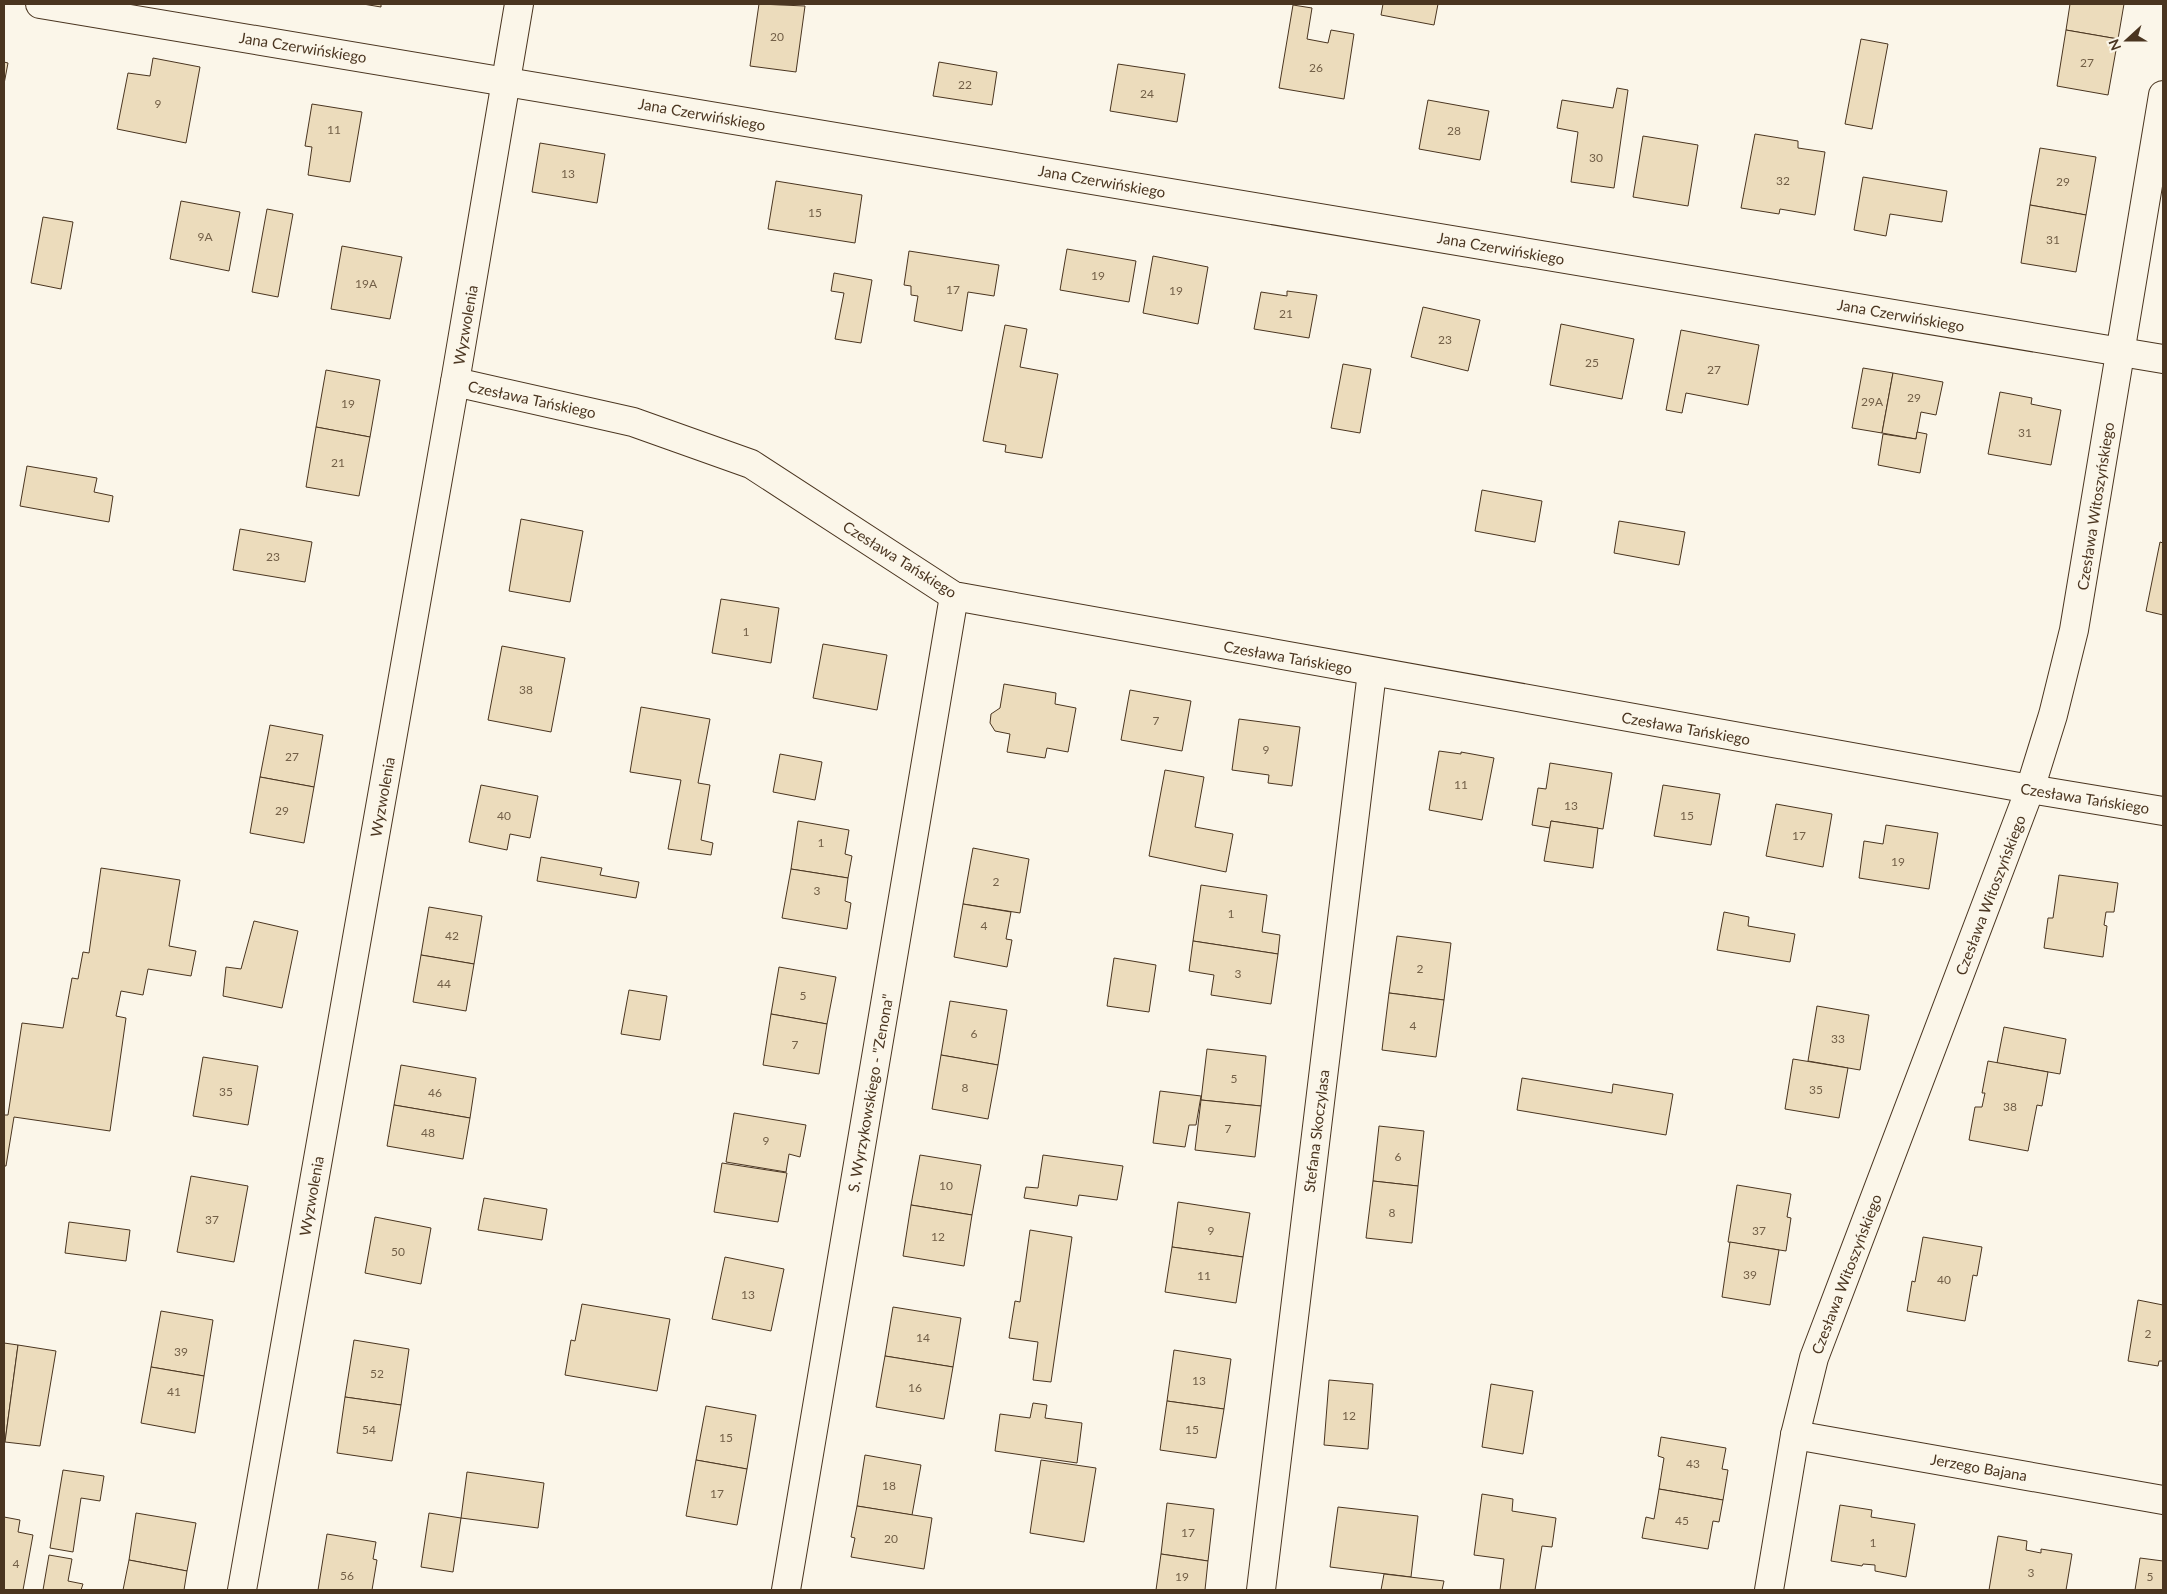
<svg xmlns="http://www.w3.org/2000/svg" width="2167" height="1594" font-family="Lato,sans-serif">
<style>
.building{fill:#ecdcbc;stroke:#4a3520}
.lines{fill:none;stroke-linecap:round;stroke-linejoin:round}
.street-casing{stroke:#4a3520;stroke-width:30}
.street{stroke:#fbf6e9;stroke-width:28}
.labels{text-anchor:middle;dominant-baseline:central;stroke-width:4;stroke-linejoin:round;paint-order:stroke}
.number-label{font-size:12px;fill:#725f47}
.street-label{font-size:15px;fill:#4a3520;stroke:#fbf6e9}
</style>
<rect width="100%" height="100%" fill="#fbf6e9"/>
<!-- building -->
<g class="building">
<path d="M363,4H381V7Z"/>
<path d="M759,4L805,6L796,72L750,66Z"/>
<path d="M1383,4H1438L1434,25L1381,15Z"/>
<path d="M2070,4H2124L2118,39L2066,30Z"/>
<path d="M1293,5L1312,8L1307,39L1328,43L1331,30L1354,34L1344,99L1279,88Z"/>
<path d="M2066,30L2118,39L2108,95L2057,86Z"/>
<path d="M1861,39L1888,44L1872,129L1845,124Z"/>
<path d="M153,58L200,67L186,143L117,129L128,73L150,76Z"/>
<path d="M4,62L8,63L4,84Z"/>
<path d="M939,62L997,72L992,105L933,96Z"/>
<path d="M1118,64L1185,74L1177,122L1110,111Z"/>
<path d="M1617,88L1628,90L1614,188L1571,182L1578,132L1557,128L1562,100L1613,108Z"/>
<path d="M1428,100L1489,111L1480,160L1419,149Z"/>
<path d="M312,104L362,112L350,182L308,175L312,147L305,146Z"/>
<path d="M1755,134L1798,141V148L1825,152L1815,215L1780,209L1779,214L1741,208Z"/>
<path d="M1643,136L1698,145L1688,206L1633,197Z"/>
<path d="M540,143L605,154L597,203L532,192Z"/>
<path d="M2040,148L2096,157L2086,215L2030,205Z"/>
<path d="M1863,177L1947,191L1942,222L1890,214L1886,236L1854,230Z"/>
<path d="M776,181L862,195L855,243L768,229Z"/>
<path d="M181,201L240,212L229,271L170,259Z"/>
<path d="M2030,205L2086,215L2076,272L2021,263Z"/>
<path d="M267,209L293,214L278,297L252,292Z"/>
<path d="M43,217L73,222L61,289L31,283Z"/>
<path d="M342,246L402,257L390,319L331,309Z"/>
<path d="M1067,249L1136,261L1129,302L1060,290Z"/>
<path d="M909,251L999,265L994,296L968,292L962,331L914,321L918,296L911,295V286L904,285Z"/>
<path d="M1153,256L1208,267L1198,324L1143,313Z"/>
<path d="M834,273L872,280L861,343L835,339L844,293L831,291Z"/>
<path d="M1287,291L1317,295L1309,338L1254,329L1261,292L1287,296Z"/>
<path d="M1423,307L1480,320L1468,371L1411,357Z"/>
<path d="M1561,324L1634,339L1622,399L1550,385Z"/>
<path d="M1005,325L1027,329L1020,367L1058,374L1042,458L1005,452L1006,445L983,441Z"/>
<path d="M1681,330L1759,345L1748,405L1686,393L1682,413L1666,410Z"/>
<path d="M1343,364L1371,369L1360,433L1331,428Z"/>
<path d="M1863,368L1893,373L1882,433L1852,428Z"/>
<path d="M326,370L380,380L370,437L316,427Z"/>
<path d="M1893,373L1943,382L1936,415L1921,412L1916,439L1882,433Z"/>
<path d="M2000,392L2032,398L2031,404L2061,410L2051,465L1988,454Z"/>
<path d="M316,427L370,437L359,496L306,487Z"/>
<path d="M1917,432L1927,434L1920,473L1878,465L1883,434L1916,439Z"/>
<path d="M27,466L97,478L94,492L113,496L109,522L20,506Z"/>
<path d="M1482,490L1542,501L1535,542L1475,531Z"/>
<path d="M521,519L583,531L570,602L509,591Z"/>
<path d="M1619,521L1685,532L1679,565L1614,553Z"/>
<path d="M240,529L312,542L305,582L233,570Z"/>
<path d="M2160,542L2163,543V615L2146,611Z"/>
<path d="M721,599L779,608L771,663L712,653Z"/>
<path d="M823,644L887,655L877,710L813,698Z"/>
<path d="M502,646L565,658L551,732L488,720Z"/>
<path d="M1004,684L1056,693L1055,704L1076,708L1068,752L1047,748L1045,758L1007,752L1010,734L995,731L990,723L991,714L1000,708Z"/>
<path d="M1130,690L1191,701L1182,751L1121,740Z"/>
<path d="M641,707L710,719L698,783L710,785L701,840L713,843L711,855L668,849L681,780L630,772Z"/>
<path d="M1239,719L1300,727L1292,786L1268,783L1269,775L1232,770Z"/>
<path d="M270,725L323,735L314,787L260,777Z"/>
<path d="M1439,751L1461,754V752L1494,758L1482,820L1429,810Z"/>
<path d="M780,754L822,762L815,800L773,792Z"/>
<path d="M1550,763L1612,773L1603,829L1551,821L1550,828L1532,825L1538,788L1546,789Z"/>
<path d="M1165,770L1204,777L1195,827L1233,834L1226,872L1149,856Z"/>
<path d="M260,777L314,787L304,843L250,833Z"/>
<path d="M481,785L538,796L530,838L510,834L507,850L469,842Z"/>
<path d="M1663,785L1720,794L1711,845L1654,836Z"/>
<path d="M1776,804L1832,814L1823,867L1766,856Z"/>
<path d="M798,821L849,830L845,854L852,856L848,878L791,869Z"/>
<path d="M1551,821L1598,828L1593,868L1544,861Z"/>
<path d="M1886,825L1938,833L1929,889L1859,878L1864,841L1883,844Z"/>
<path d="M973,848L1029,859L1020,913L963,904Z"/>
<path d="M541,857L602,868L600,875L639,882L636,898L537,881Z"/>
<path d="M101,868L180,880L169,946L196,951L191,976L148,969L143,995L121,991L116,1016L126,1018L110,1131L14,1117L6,1166H4V1115H8L22,1023L63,1028L72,978L78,979L83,952L89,953Z"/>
<path d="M791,869L848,878L845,901L851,903L847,929L782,918Z"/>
<path d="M2059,875L2118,883L2114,912H2106L2104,925L2107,926L2103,957L2044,948L2048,918H2053Z"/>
<path d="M1201,885L1267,895L1262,932L1280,935L1278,954L1193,941Z"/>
<path d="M963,904L1011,912L1006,939L1012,940L1007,967L954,957Z"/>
<path d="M429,907L482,916L474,964L421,955Z"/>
<path d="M1724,912L1749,917L1748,926L1795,934L1790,962L1717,950Z"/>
<path d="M254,921L298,931L282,1008L223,996L226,967L241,969Z"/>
<path d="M1397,936L1451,943L1444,1000L1389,993Z"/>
<path d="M1193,941L1278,954L1271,1004L1211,995L1214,975L1189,971Z"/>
<path d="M421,955L474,964L466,1011L413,1002Z"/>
<path d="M1114,958L1156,965L1149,1012L1107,1006Z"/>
<path d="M779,967L836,977L827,1024L771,1014Z"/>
<path d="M629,990L667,996L660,1040L621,1034Z"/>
<path d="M1389,993L1444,1000L1436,1057L1382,1050Z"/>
<path d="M950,1001L1007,1010L998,1065L941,1055Z"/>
<path d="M1817,1006L1869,1015L1860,1070L1808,1061Z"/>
<path d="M771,1014L827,1024L819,1074L763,1065Z"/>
<path d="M2004,1027L2066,1039L2060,1074L1997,1063Z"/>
<path d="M1207,1049L1266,1056L1261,1106L1201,1100Z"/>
<path d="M941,1055L998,1065L988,1119L932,1109Z"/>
<path d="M203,1057L258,1066L248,1125L193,1116Z"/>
<path d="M1793,1059L1848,1068L1839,1118L1785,1109Z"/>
<path d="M1988,1061L2048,1072L2042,1106L2037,1105L2028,1151L1969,1140L1975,1107H1982L1985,1093H1982Z"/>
<path d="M401,1065L476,1078L470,1118L394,1105Z"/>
<path d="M1522,1078L1612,1093L1613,1084L1673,1094L1666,1135L1517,1110Z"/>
<path d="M1160,1091L1201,1096L1196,1125H1189L1185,1147L1153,1143Z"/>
<path d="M1201,1100L1261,1106L1255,1157L1195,1150Z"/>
<path d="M394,1105L470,1118L463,1159L387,1146Z"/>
<path d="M734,1113L806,1125L800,1157L789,1154L786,1172L726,1162Z"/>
<path d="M1379,1126L1424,1131L1418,1186L1373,1181Z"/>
<path d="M920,1155L981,1165L972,1215L911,1205Z"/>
<path d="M1043,1155L1123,1166L1117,1200L1079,1195L1077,1206L1024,1198L1026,1187L1038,1188Z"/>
<path d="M722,1163L787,1173L778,1222L714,1212Z"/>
<path d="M191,1176L248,1186L234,1262L177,1252Z"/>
<path d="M1373,1181L1418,1186L1412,1243L1366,1238Z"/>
<path d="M1737,1185L1791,1194L1787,1217L1791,1218L1786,1251L1728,1242Z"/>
<path d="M484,1198L547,1209L542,1240L478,1230Z"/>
<path d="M1178,1202L1250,1213L1243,1257L1172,1247Z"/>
<path d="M911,1205L972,1215L964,1266L903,1256Z"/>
<path d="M375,1217L431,1228L421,1284L365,1273Z"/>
<path d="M69,1222L130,1230L126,1261L65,1253Z"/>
<path d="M1030,1230L1072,1237L1051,1382L1033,1380L1038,1342L1009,1338L1015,1301L1020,1302Z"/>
<path d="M1923,1237L1982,1247L1977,1276L1973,1275L1965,1321L1907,1311L1912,1281L1915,1282Z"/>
<path d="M1730,1242L1779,1250L1770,1305L1722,1297Z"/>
<path d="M1172,1247L1243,1257L1236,1303L1165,1292Z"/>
<path d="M725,1257L784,1269L771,1331L712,1319Z"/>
<path d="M2138,1300L2163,1305V1361H2159L2158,1366L2128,1361Z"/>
<path d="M582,1304L670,1319L657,1391L565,1375L571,1340L575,1341Z"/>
<path d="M893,1307L961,1318L953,1367L885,1356Z"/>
<path d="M161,1311L213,1320L204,1376L151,1367Z"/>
<path d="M354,1340L409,1349L401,1405L345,1397Z"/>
<path d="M4,1343L18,1345L5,1442L4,1441Z"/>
<path d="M18,1345L56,1351L40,1446L5,1442Z"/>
<path d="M1174,1350L1231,1359L1224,1409L1167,1401Z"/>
<path d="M885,1356L953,1367L944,1419L876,1407Z"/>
<path d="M151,1367L204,1376L195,1433L141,1423Z"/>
<path d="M1329,1380L1373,1384L1368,1449L1324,1445Z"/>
<path d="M1491,1384L1533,1391L1523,1454L1482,1447Z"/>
<path d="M345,1397L401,1405L392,1461L337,1453Z"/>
<path d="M1167,1401L1224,1409L1216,1458L1160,1450Z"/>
<path d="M1033,1403L1047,1405L1045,1418L1082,1423L1077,1463L995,1451L1000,1414L1030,1418Z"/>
<path d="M706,1406L756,1415L747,1469L696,1460Z"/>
<path d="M1661,1437L1726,1448L1722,1469L1728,1470L1723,1500L1659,1489L1664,1458L1658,1456Z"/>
<path d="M865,1455L921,1465L912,1515L857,1506Z"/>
<path d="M696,1460L747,1469L737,1525L686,1516Z"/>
<path d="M1041,1460L1096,1468L1084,1542L1030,1533Z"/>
<path d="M63,1470L104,1476L100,1501L81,1498L73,1552L50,1548Z"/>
<path d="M467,1472L544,1483L538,1528L461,1518Z"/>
<path d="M1659,1489L1723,1500L1719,1522L1713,1521L1708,1549L1642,1538L1646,1517L1654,1519Z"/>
<path d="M1482,1494L1513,1499L1512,1511L1556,1518L1552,1547L1542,1546L1535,1590H1500L1504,1559L1474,1555Z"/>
<path d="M1167,1503L1214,1509L1208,1561L1161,1554Z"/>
<path d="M1840,1505L1872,1510L1871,1517L1915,1524L1906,1577L1875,1571V1565L1863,1564L1862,1566L1831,1561Z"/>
<path d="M857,1506L932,1518L924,1569L851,1557L855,1538L851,1537Z"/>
<path d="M1338,1507L1418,1516L1411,1577L1330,1567Z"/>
<path d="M136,1513L196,1523L187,1571L129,1560Z"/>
<path d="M429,1513L461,1518L453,1572L421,1567Z"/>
<path d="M4,1517L20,1520L18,1532L33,1535L23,1590H4Z"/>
<path d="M327,1534L376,1542L373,1559L377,1560L372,1590H318Z"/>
<path d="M1998,1536L2027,1541L2026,1550L2041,1553V1549L2072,1554L2066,1590H1989Z"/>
<path d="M1161,1554L1208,1561L1205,1590H1156Z"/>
<path d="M49,1555L72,1559L68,1581L83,1584L81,1590H43Z"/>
<path d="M2140,1558L2163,1561V1590H2135Z"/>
<path d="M129,1560L187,1571L184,1590H123Z"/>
<path d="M1384,1574L1444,1581L1442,1590H1381Z"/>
</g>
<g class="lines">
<!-- street casing -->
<g class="street-casing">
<g id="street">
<path d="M40,4L2163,359"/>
<path d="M455,382L633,422L751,464L954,596L2030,789L2163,811"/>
<path d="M1795,1435L2163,1500"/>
<path d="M242,1590L455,382L519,4"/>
<path d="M786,1590L954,596"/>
<path d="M1261,1590L1372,672"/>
<path d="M1769,1590L1795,1435L1814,1358L2030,789L2053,715L2074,630L2163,95"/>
</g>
</g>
<!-- street -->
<use href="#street" class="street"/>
</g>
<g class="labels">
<!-- number labels -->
<g class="number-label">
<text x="777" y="36">20</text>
<text x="2087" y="62">27</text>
<text x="1316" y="67">26</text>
<text x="965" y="84">22</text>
<text x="1147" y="93">24</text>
<text x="158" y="103">9</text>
<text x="334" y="129">11</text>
<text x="1454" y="130">28</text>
<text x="1596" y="157">30</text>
<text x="568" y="173">13</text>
<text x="1783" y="180">32</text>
<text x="2063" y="181">29</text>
<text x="815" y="212">15</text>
<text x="205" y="236">9A</text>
<text x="2053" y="239">31</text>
<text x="1098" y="275">19</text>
<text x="366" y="283">19A</text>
<text x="953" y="289">17</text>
<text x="1176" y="290">19</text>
<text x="1286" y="313">21</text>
<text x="1445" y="339">23</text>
<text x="1592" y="362">25</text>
<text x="1714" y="369">27</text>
<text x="1914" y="397">29</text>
<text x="1872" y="401">29A</text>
<text x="348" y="403">19</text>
<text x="2025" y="432">31</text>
<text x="338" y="462">21</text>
<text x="273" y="556">23</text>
<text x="746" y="631">1</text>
<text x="526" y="689">38</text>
<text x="1156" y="720">7</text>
<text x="1266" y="749">9</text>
<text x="292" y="756">27</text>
<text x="1461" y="784">11</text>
<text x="1571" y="805">13</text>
<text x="282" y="810">29</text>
<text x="504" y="815">40</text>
<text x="1687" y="815">15</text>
<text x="1799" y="835">17</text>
<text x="821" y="842">1</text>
<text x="1898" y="861">19</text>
<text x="996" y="881">2</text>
<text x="817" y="890">3</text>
<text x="1231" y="913">1</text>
<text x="984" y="925">4</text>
<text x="452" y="935">42</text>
<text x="1420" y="968">2</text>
<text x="1238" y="973">3</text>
<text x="444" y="983">44</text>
<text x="803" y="995">5</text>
<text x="1413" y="1025">4</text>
<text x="974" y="1033">6</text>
<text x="1838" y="1038">33</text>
<text x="795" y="1044">7</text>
<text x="1234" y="1078">5</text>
<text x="965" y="1087">8</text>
<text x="1816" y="1089">35</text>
<text x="226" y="1091">35</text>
<text x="435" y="1092">46</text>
<text x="2010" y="1106">38</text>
<text x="1228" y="1128">7</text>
<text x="428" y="1132">48</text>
<text x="766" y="1140">9</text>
<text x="1398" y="1156">6</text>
<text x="946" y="1185">10</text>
<text x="1392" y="1212">8</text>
<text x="212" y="1219">37</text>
<text x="1211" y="1230">9</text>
<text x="1759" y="1230">37</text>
<text x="938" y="1236">12</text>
<text x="398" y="1251">50</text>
<text x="1750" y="1274">39</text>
<text x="1204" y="1275">11</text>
<text x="1944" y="1279">40</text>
<text x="748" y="1294">13</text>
<text x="2148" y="1333">2</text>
<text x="923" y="1337">14</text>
<text x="181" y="1351">39</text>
<text x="377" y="1373">52</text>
<text x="1199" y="1380">13</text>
<text x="915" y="1387">16</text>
<text x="174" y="1391">41</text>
<text x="1349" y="1415">12</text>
<text x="369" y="1429">54</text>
<text x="1192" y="1429">15</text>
<text x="726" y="1437">15</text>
<text x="1693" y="1463">43</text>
<text x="889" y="1485">18</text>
<text x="717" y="1493">17</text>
<text x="1682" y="1520">45</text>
<text x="1188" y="1532">17</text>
<text x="891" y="1538">20</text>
<text x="1873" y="1542">1</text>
<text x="16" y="1563">4</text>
<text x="2031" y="1572">3</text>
<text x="347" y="1575">56</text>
<text x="1182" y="1576">19</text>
<text x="2150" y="1576">5</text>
</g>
<!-- street labels -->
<g class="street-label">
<text transform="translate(303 47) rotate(9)">Jana Czerwińskiego</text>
<text transform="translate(702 114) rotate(10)">Jana Czerwińskiego</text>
<text transform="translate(1102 181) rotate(10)">Jana Czerwińskiego</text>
<text transform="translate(1501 248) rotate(10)">Jana Czerwińskiego</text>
<text transform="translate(1901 315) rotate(10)">Jana Czerwińskiego</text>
<text transform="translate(465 325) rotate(-80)">Wyzwolenia</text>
<text transform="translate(532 399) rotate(12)">Czesława Tańskiego</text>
<text transform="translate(2095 506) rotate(-81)">Czesława Witoszyńskiego</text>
<text transform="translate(900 559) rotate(32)">Czesława Tańskiego</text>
<text transform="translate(1288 657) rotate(10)">Czesława Tańskiego</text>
<text transform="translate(1686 728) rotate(10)">Czesława Tańskiego</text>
<text transform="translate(382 797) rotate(-80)">Wyzwolenia</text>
<text transform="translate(2085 798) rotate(9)">Czesława Tańskiego</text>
<text transform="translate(1990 895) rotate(-69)">Czesława Witoszyńskiego</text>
<text transform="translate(870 1093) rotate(-80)">S. Wyrzykowskiego - "Zenona"</text>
<text transform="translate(1316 1131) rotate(-83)">Stefana Skoczylasa</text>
<text transform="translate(311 1196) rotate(-80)">Wyzwolenia</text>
<text transform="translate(1846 1274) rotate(-69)">Czesława Witoszyńskiego</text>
<text transform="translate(1979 1467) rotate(10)">Jerzego Bajana</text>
</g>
</g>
<!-- border -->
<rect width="2167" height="1594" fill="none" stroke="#4a3520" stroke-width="10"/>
<!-- north arrow -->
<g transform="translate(2127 40) rotate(249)" stroke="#fbf6e9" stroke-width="4" paint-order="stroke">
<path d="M0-4L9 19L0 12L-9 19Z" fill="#4a3520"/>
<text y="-8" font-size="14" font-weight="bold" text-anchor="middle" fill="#4a3520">N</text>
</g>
</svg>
